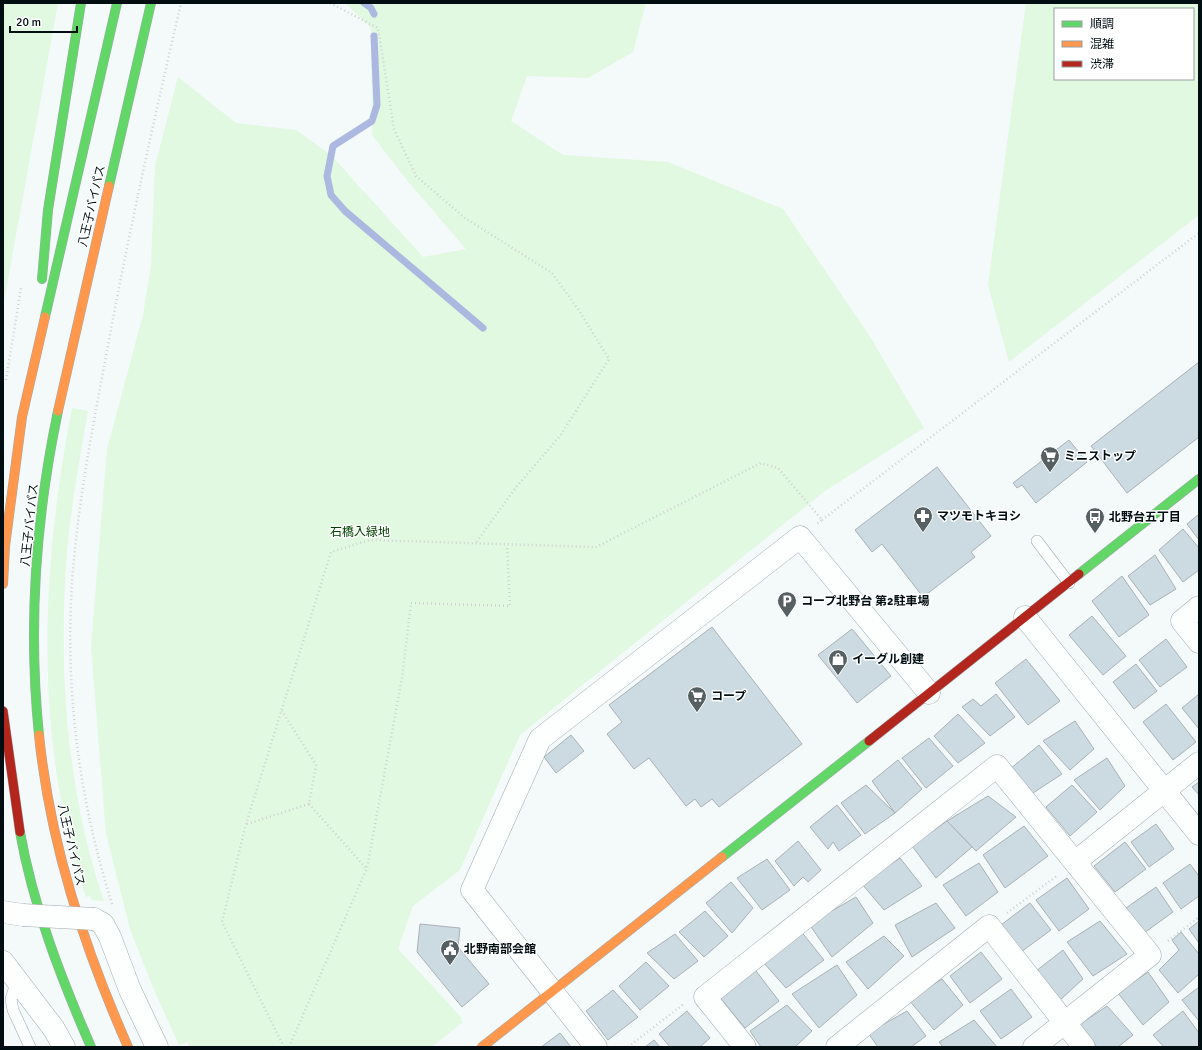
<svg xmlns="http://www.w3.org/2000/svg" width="1202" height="1050" font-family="Signika,'Noto Sans JP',sans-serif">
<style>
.green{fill:#e1f8e1;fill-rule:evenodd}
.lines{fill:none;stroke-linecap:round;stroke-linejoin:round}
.stream{stroke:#acb8df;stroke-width:7}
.building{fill:#ccdae2;stroke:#aab2b7}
.lane-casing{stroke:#a2abad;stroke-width:12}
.street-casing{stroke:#a2abad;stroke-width:23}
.fast-casing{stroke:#a2abad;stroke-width:10}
.slow-casing{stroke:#a2abad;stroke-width:10}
.jam-casing{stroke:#a2abad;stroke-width:10}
.path{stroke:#cfd2d2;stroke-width:2.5;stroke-dasharray:1 3;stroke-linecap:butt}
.lane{stroke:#fdfefe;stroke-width:11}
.street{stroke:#fdfefe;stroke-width:22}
.fast{stroke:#63d668;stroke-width:9}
.slow{stroke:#ff974d;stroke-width:9}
.jam{stroke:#b3261e;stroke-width:9}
.street-bridge-casing{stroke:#a2abad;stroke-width:23;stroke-linecap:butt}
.street-bridge{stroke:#fdfefe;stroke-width:22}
.labels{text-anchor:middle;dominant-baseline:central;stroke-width:3;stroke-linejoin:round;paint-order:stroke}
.street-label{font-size:12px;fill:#010e11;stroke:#fff}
.poi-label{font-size:12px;font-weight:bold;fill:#010e11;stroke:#fff;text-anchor:start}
.park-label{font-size:12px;fill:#004300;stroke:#fff}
</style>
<rect width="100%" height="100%" fill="#f4f9fa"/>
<!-- green -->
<g class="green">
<path d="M3,3H58L3,307Z"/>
<path d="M345,3H646L633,52L588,78L527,76L511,121L563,155L668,162L783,209L869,335L924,428L825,491L520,735L460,870L413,906L398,949L462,1018L460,1019L463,1022L432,1047H190L187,1042L179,1045L154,990L130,929L106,834L91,647L107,449L143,315L151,265L155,166L178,77L236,123L296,130L331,155L423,257L466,249L406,179L372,135L371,28Z"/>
<path d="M1026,3H1199V215L1009,362L988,285ZM1055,9H1193V79H1055Z"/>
<path d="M72,408L88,411C80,457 71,505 67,552C58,668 66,790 104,901L92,900L90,896L86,897C33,740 41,568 72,408Z"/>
</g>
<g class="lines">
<!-- stream -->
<g class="stream">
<path d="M364,3L371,8L374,14"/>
<path d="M374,36L377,105L372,121L333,146L327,176L331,195L345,211L483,328"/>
</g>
</g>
<!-- building -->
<g class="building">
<path d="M1199,362V437L1127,493L1091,446Z"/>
<path d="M1069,440L1087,462L1036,503L1022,485L1017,488L1013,483Z"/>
<path d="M937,467L991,536L971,552L975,557L923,597L882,544L872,552L855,530Z"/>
<path d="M1199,514V540L1187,524Z"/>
<path d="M1183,529L1199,548V570L1183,582L1159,550Z"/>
<path d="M1155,555L1176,589L1150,605L1128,576Z"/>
<path d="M1122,576L1149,615L1119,637L1092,601Z"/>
<path d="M1092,616L1126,656L1103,675L1069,635Z"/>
<path d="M712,627L802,744L719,807L712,799L701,807L695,799L686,806L649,758L634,769L607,734L622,722L609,705Z"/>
<path d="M852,629L891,676L857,703L818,655Z"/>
<path d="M1166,639L1187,667L1160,687L1139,660Z"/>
<path d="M1026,659L1060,701L1028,725L995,683Z"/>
<path d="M1136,664L1157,691L1134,709L1113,682Z"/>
<path d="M996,694L1015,717L990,736L962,707L973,699L981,706Z"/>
<path d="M1199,694V729L1182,708Z"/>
<path d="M1166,704L1196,742L1173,760L1143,722Z"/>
<path d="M958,714L985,743L958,763L934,736Z"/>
<path d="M1075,721L1094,749L1070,770L1043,741Z"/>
<path d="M571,735L584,751L556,773L544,757Z"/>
<path d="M929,738L953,766L926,788L902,758Z"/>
<path d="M1039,745L1062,774L1033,793L1010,769Z"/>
<path d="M1107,758L1125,786L1100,810L1074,780Z"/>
<path d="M898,760L922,789L895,813L872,781Z"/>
<path d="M1199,782V795L1192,787Z"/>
<path d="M866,785L895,813L865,834L841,803Z"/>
<path d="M1072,785L1097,812L1070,836L1046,807Z"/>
<path d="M988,796L1016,817L976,851L947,821Z"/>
<path d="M837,805L861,835L839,851L833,842L828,849L810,827Z"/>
<path d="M947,821L972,847L936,878L912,846Z"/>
<path d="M1156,824L1174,849L1149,867L1131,842Z"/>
<path d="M1024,826L1048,856L1005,888L983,855Z"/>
<path d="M798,841L821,870L808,882L803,877L794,886L775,861Z"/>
<path d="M1125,842L1146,869L1115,892L1094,866Z"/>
<path d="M900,858L922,886L884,910L862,884Z"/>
<path d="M767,859L790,890L762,910L737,878Z"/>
<path d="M979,863L998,892L966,916L943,885Z"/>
<path d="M1190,864L1199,876V896L1181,909L1163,883Z"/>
<path d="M1067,878L1089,909L1059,931L1036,900Z"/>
<path d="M731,882L753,908L732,933L706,903Z"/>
<path d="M1156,887L1173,912L1144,933L1126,908Z"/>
<path d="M856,897L873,923L832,957L809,924Z"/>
<path d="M936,903L955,928L912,957L895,925Z"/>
<path d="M1030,903L1051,930L1021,952L1001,925Z"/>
<path d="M705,911L728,936L704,957L679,932Z"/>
<path d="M1100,921L1127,954L1093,976L1067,942Z"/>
<path d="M1199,921V943L1189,929Z"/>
<path d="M420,924L460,928L458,947L489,984L462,1007L417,952Z"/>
<path d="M800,930L824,960L786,988L763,962Z"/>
<path d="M1181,932L1199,954V974L1178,993L1159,970L1179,950L1172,940Z"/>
<path d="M675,934L698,961L674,979L647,953Z"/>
<path d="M884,936L904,956L868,989L846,962Z"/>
<path d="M1063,950L1083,979L1059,1001L1036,971Z"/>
<path d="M981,952L1002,979L970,1003L950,976Z"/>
<path d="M646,962L669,986L640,1010L619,986Z"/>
<path d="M837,965L857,995L819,1028L792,994Z"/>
<path d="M753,967L779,1001L745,1028L717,994Z"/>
<path d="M1148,972L1169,1002L1143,1025L1118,993Z"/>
<path d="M942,979L963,1005L934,1030L909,1000Z"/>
<path d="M1199,987V1021L1182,1000Z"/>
<path d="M1011,989L1032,1017L1001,1039L980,1011Z"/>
<path d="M613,990L638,1017L608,1040L586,1011Z"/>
<path d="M787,1005L812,1031L795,1047H761L750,1031Z"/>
<path d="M1107,1006L1133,1035L1118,1047H1097L1079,1025Z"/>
<path d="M687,1011L710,1038L700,1047H670L659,1034Z"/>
<path d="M907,1011L926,1036L911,1047H878L868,1033Z"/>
<path d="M1183,1011L1199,1033V1045L1197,1047H1164L1153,1035Z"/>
<path d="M974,1020L997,1047H943L939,1042Z"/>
<path d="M560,1033L571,1047H541Z"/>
<path d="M654,1040L660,1047H645Z"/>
</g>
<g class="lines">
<!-- lane casing -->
<g class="lane-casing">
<g id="lane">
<path d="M1037,541L1069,583"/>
<path d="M17,980L11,999L13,1010L30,1047"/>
</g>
</g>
<!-- street casing -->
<g class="street-casing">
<g id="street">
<path d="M1199,607L1182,621L1199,642"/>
<path d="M1025,617L1199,834"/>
<path d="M1075,862L1199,763"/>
<path d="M3,912L23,915"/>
<path d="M94,919L103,924L110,937L130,990L157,1047"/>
<path d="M3,962L54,1029L64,1047"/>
<path d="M596,1047L472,890L540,739L800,537L929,693"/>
<path d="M745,1047L705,997L997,766L1150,955L1034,1047"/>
<path d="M837,1047L989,926L1084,1047"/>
</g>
</g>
<!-- fast casing -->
<g class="fast-casing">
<g id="fast">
<path d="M109,186L151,3"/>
<path d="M42,279L48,210L81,3"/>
<path d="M45,317L117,3"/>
<path d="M1079,574L1199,479"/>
<path d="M39,735C28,627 36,516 58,411"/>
<path d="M20,832C33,906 61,978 91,1047"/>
<path d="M722,857L869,741"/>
</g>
</g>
<!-- slow casing -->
<g class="slow-casing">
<g id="slow">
<path d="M58,411L109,186"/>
<path d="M3,584L5,546L22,417L45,317"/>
<path d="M39,735C50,844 84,947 128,1047"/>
<path d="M482,1047L722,857"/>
</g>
</g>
<!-- jam casing -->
<g class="jam-casing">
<g id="jam">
<path d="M3,711L20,832"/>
<path d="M869,741L1079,574"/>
</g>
</g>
<!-- path -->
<g class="path">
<path d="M330,3L378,28L394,129L416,176L465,218L552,273L578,309L609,359L560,436L517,486L475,544"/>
<path d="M6,380L21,288"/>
<path d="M822,520L1199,233"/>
<path d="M309,804L366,868"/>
<path d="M247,824L309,804L316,765L282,711"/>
<path d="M112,904C76,790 62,668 75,549C82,479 96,410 109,340C130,227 155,115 181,3"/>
<path d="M1007,913L1058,875"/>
<path d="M1168,941L1199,917"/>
<path d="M284,1047L222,922L246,824L331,552L370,540L596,547L761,463L778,468L822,520L817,524"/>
<path d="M289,1047L367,868L402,678L411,603L510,606L507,545"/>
<path d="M628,1047L685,1003"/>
</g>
<!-- lane -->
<use href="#lane" class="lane"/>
<!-- street -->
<use href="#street" class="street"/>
<!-- fast -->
<use href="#fast" class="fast"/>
<!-- slow -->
<use href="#slow" class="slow"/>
<!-- jam -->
<use href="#jam" class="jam"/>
<!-- street-bridge casing -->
<g class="street-bridge-casing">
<path id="street-bridge" d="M23,915L94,919"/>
</g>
<!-- street-bridge -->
<use href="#street-bridge" class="street-bridge"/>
</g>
<!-- icons -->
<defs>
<g id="supermarket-pin" transform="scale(1)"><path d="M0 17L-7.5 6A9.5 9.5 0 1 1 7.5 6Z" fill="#566063" stroke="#fff"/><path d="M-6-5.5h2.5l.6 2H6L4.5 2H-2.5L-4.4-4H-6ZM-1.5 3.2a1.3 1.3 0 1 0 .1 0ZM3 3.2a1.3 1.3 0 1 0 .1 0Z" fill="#fff"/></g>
<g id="pharmacy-pin" transform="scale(1)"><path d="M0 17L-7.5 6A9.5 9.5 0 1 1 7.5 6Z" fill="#566063" stroke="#fff"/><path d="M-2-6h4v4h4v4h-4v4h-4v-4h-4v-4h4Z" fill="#fff"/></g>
<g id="bus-pin" transform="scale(1)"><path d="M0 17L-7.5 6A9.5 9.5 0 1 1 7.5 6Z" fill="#566063" stroke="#fff"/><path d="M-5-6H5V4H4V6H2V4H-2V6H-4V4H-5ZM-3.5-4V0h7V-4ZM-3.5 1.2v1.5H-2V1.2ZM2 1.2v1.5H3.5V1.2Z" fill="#fff"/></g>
<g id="parking-pin" transform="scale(1)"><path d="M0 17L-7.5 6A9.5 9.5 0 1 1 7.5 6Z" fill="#566063" stroke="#fff"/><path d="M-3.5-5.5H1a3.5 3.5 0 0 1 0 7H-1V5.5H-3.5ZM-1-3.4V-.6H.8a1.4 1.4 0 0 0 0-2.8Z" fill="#fff"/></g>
<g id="shop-pin" transform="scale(1)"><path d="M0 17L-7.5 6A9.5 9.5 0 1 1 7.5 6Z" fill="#566063" stroke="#fff"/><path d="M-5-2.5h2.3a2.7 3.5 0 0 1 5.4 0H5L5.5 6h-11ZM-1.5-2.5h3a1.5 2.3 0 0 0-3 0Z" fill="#fff"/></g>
<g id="civic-pin" transform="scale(1)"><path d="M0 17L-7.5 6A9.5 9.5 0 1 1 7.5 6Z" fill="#566063" stroke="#fff"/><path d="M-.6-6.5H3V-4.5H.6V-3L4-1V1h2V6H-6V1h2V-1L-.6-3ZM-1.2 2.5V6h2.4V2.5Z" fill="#fff"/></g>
</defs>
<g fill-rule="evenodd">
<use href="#supermarket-pin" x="1050" y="456"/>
<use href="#pharmacy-pin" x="923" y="516"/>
<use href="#bus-pin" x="1095" y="517"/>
<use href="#parking-pin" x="787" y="601"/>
<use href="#shop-pin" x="838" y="659"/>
<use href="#supermarket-pin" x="697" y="696"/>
<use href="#civic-pin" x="450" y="949"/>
</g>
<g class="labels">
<!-- street labels -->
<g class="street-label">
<text transform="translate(92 206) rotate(-77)">八王子バイパス</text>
<text transform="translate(30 525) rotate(-84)">八王子バイパス</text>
<text transform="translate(71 845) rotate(77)">八王子バイパス</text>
</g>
<!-- poi labels -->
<g class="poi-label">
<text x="1064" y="456">ミニストップ</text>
<text x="937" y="516">マツモトキヨシ</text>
<text x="1109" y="517">北野台五丁目</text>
<text x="801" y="601">コープ北野台 第2駐車場</text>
<text x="852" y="659">イーグル創建</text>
<text x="711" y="696">コープ</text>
<text x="464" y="949">北野南部会館</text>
</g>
<!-- park labels -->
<g class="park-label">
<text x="360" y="532">石橋入緑地</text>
</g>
</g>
<!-- border -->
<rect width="1202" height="1050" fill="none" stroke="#010e11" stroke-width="8"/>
<!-- legend -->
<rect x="1054" y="8" width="140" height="72" fill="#ffffff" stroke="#999fa0"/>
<rect x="1062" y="21" width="20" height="6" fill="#63d668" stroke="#999fa0"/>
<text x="1090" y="28" font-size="12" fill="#010e11">順調</text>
<rect x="1062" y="41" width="20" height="6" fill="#ff974d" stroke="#999fa0"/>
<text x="1090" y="48" font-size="12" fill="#010e11">混雑</text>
<rect x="1062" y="61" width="20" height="6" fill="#b3261e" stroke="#999fa0"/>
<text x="1090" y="68" font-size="12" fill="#010e11">渋滞</text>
<!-- scale -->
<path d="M10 26v6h67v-6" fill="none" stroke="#010e11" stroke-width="2"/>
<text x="16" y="26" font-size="12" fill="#010e11" stroke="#ffffff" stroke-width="3" paint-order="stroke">20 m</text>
</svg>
